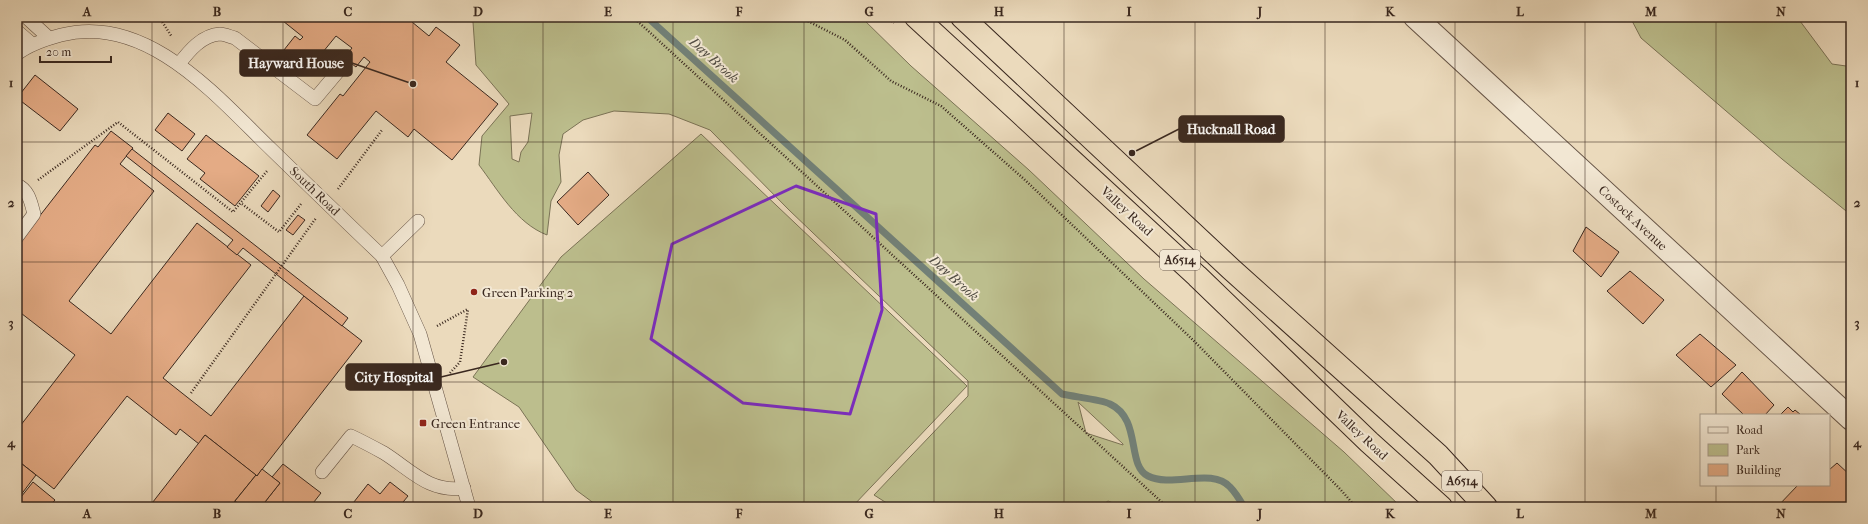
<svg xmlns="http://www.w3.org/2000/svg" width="1868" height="524" font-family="'IM FELL French Canon',serif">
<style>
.green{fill:#bcbe8d;stroke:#7b7356;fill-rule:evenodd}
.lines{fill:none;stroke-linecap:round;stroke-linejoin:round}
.stream{stroke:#728077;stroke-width:7}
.building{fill:#e4ab85;stroke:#3a281f}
.lane-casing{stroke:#665446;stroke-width:14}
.street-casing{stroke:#665446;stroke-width:24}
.highway-casing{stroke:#3a281f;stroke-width:24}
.path{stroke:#3a281f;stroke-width:2.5;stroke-dasharray:1 2;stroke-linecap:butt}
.lane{stroke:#f2e7d3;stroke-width:13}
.street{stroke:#f2e7d3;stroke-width:22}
.highway{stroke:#ebdabc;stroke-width:22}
.marked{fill:none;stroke:#7b2cbf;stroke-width:3;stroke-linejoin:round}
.grid{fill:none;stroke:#3a281f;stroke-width:1;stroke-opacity:0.55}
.poi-dot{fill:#8f2418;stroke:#f2e7d3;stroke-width:1.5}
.labels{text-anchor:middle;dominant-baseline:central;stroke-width:4;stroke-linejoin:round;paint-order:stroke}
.shield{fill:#f2e7d3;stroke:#716155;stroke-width:1}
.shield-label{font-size:12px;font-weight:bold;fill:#3a281f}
.street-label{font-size:13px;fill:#3a281f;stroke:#f2e7d3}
.poi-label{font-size:13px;fill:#3a281f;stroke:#f2e7d3;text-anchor:start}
.water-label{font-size:14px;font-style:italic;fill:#524d44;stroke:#f2e7d3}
.leader{fill:none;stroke:#3a281f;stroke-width:1.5}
.callout-dot{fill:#3a281f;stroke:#f2e7d3;stroke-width:1.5}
.callout{fill:#3a281f;stroke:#3a281f;stroke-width:1.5}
.callout-label{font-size:14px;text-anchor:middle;font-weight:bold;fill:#fff}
.neatline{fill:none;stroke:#3a281f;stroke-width:1.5}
.grid-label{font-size:13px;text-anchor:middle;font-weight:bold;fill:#3a281f}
</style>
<rect width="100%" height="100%" fill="#ebdabc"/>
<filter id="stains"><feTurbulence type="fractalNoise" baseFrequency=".005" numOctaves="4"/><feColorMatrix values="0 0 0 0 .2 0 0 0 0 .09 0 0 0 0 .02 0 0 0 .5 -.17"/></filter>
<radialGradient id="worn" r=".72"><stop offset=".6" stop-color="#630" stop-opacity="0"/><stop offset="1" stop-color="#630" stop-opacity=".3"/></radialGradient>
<!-- green -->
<g class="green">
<path d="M443,17H861L911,66L1029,170L1144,279L1344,452L1401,507H1123L1108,501L1099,507H893L874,495L968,396V381L789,210L710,130L669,114L614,111L583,120L563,134L559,155L561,182L551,201L547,235C516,223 498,190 479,165L482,136L509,104L476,65L473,22ZM532,113L528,142L521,152L519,162L512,159L510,116ZM1078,402L1123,444V445L1086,433Z"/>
<path d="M1630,17H1797L1832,64L1846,66L1851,62V215L1782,159L1641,38Z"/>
<path d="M701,134L967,386L852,507H599L576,490L519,407L473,377L561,257Z"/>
</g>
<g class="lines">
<!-- stream -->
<path class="stream" d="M647,17L1062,394C1074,397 1100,399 1110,404C1142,419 1126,465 1148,476C1172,488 1212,467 1230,487C1236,493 1240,500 1244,507"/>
</g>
<!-- building -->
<g class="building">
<path d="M278,17H406L429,36L436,27L460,45L446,62L498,104L452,160L414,129L408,137L376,111L337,159L307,135L340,94L343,96L370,62L364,57L356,67L344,58L352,48L336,36L305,74L280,55L295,36L300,40L303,37Z"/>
<path d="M35,75L78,109L60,131L17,98Z"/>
<path d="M168,113L195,134L182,151L155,130Z"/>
<path d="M111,131L133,148L120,164L154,191L69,301L111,334L197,223L251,265L163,378L211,416L304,296L362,341L257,476L205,435L199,444L180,429L176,435L127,396L54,489L17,460V430L75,355L17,310V245L95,145L98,147Z"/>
<path d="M206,135L259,176L235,206L200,179L205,173L187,159Z"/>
<path d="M132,149L348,318L342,326L243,248L237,255L227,247L233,240L126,156Z"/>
<path d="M588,172L609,195L578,225L557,202Z"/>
<path d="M273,190L280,196L268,212L261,206Z"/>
<path d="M298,215L305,220L293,235L286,230Z"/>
<path d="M1586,227L1619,252L1601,277L1573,251Z"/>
<path d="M1630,271L1664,300L1643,324L1607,291Z"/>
<path d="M1700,334L1736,365L1711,387L1676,355Z"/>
<path d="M1742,372L1774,405L1765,415H1744L1722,394Z"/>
<path d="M1788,407L1793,412L1795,410L1801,415H1780Z"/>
<path d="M205,435L256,475L230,507H149Z"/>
<path d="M17,460L36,475L17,500Z"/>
<path d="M1837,463L1851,476V507H1777L1798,485H1829V470Z"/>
<path d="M283,464L321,493L310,507H261L280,483L272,477Z"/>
<path d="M262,469L280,483L261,507H243L235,501L256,475L257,476Z"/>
<path d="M33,482L55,500L49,507H17V502Z"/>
<path d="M390,482L408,496L399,507H350L368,484L380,494Z"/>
</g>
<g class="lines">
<!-- lane casing -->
<g class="lane-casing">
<g id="lane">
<path d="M26,17L49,38"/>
<path d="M17,31L32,44"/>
<path d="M17,54C30,44 46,39 61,35C147,13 216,96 271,149C308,185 345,221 382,256L398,285L420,334L469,507"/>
<path d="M179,64C189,51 202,35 220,34C224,34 231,37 235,38L315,99L341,68"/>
<path d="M17,185C29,190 31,203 34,214L17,237"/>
<path d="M382,256L418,221"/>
<path d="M322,472L351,436C362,441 373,447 384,453C411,470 429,493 464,488"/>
</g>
</g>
<!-- street casing -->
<g class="street-casing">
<path id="street" d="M1415,17L1851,419"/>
</g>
<!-- highway casing -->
<g class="highway-casing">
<g id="highway">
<path d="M916,17L1197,276L1369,442L1441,507"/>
<path d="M962,17L1231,269L1438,455L1486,507"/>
</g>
</g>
<!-- path -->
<g class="path">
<path d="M159,17L172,37"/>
<path d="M633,17L1167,507"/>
<path d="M800,17L845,40L891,81L941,106L1024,179L1193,340L1340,489L1356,507"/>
<path d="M887,17L894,23"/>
<path d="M38,180L118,122L233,212L267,171"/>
<path d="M338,189L382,130"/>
<path d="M242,204L279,232L301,204"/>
<path d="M437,326L468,309"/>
<path d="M450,373L460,362L468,309"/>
<path d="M191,393L316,218"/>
</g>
<!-- lane -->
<use href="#lane" class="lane"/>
<!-- street -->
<use href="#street" class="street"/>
<!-- highway -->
<use href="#highway" class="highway"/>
</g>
<!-- marked area -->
<path class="marked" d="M796,186L876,214L882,310L850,414L743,403L651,339L672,244Z"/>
<!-- grid -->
<path class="grid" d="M152,17V507M283,17V507M413,17V507M543,17V507M673,17V507M804,17V507M934,17V507M1064,17V507M1195,17V507M1325,17V507M1455,17V507M1585,17V507M1716,17V415M17,142H1851M17,262H1851M17,382H1851M1716,485V507"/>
<!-- markers -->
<g class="poi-dot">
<circle cx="474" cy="292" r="4"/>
<rect x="419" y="419" width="8" height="8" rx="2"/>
</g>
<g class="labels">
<!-- shield labels -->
<g class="shield">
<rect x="1160" y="250" width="40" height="20" rx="3"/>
<rect x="1442" y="471" width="40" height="20" rx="3"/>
</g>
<g class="shield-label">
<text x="1180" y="260">A6514</text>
<text x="1462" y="481">A6514</text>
</g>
<!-- street labels -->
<g class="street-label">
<text transform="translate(315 191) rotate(44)">South Road</text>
<text transform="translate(1127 211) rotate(43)">Valley Road</text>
<text transform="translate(1633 218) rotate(43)">Costock Avenue</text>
<text transform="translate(1362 435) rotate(43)">Valley Road</text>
</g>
<!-- poi labels -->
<g class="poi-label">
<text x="482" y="292">Green Parking 2</text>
<text x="431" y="423">Green Entrance</text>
</g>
<!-- water labels -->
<g class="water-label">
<text transform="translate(714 60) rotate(42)">Day Brook</text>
<text transform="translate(954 278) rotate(42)">Day Brook</text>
</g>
</g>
<!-- callouts -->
<path class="leader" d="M413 84L352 63M1132 153L1179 129M504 362L441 377"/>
<g class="callout-dot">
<circle cx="413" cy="84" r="4"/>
<circle cx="1132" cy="153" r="4"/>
<circle cx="504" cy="362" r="4"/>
</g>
<g class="callout">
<rect x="240" y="50" width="112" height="26" rx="4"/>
<rect x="1179" y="116" width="105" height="26" rx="4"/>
<rect x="346" y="364" width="95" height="26" rx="4"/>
</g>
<g class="callout-label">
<text x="296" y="68">Hayward House</text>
<text x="1231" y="134">Hucknall Road</text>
<text x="394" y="382">City Hospital</text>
</g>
<!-- margin -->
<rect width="1868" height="524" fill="none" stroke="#ebdabc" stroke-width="44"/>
<!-- legend -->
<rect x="1700" y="414" width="130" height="72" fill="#f2e7d3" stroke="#a89b8b"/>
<rect x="1708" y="427" width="20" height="6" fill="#f2e7d3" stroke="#a89b8b"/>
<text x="1736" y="434" font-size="12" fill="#3a281f">Road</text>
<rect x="1708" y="444" width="20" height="12" fill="#bcbe8d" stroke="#a89b8b"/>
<text x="1736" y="454" font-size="12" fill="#3a281f">Park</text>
<rect x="1708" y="464" width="20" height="12" fill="#e4ab85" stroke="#a89b8b"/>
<text x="1736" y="474" font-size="12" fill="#3a281f">Building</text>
<!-- scale -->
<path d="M40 56v6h71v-6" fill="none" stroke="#3a281f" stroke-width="2"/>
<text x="46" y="56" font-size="12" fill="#3a281f" stroke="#f2e7d3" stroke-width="3" paint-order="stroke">20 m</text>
<rect x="22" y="22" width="1824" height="480" class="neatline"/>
<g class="grid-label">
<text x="87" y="16">A</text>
<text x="217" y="16">B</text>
<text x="348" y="16">C</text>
<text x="478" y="16">D</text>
<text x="608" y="16">E</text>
<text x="739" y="16">F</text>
<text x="869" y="16">G</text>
<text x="999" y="16">H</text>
<text x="1129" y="16">I</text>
<text x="1260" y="16">J</text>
<text x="1390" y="16">K</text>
<text x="1520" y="16">L</text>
<text x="1651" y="16">M</text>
<text x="1781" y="16">N</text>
<text x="11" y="87">1</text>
<text x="1857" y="87">1</text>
<text x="11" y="207">2</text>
<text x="1857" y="207">2</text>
<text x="11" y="327">3</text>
<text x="1857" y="327">3</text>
<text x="11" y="447">4</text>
<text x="1857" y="447">4</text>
<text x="87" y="518">A</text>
<text x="217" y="518">B</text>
<text x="348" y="518">C</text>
<text x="478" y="518">D</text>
<text x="608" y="518">E</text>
<text x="739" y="518">F</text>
<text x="869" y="518">G</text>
<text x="999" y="518">H</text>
<text x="1129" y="518">I</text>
<text x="1260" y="518">J</text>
<text x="1390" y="518">K</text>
<text x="1520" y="518">L</text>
<text x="1651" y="518">M</text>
<text x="1781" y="518">N</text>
</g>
<rect width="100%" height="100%" filter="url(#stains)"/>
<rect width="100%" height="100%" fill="url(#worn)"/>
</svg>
